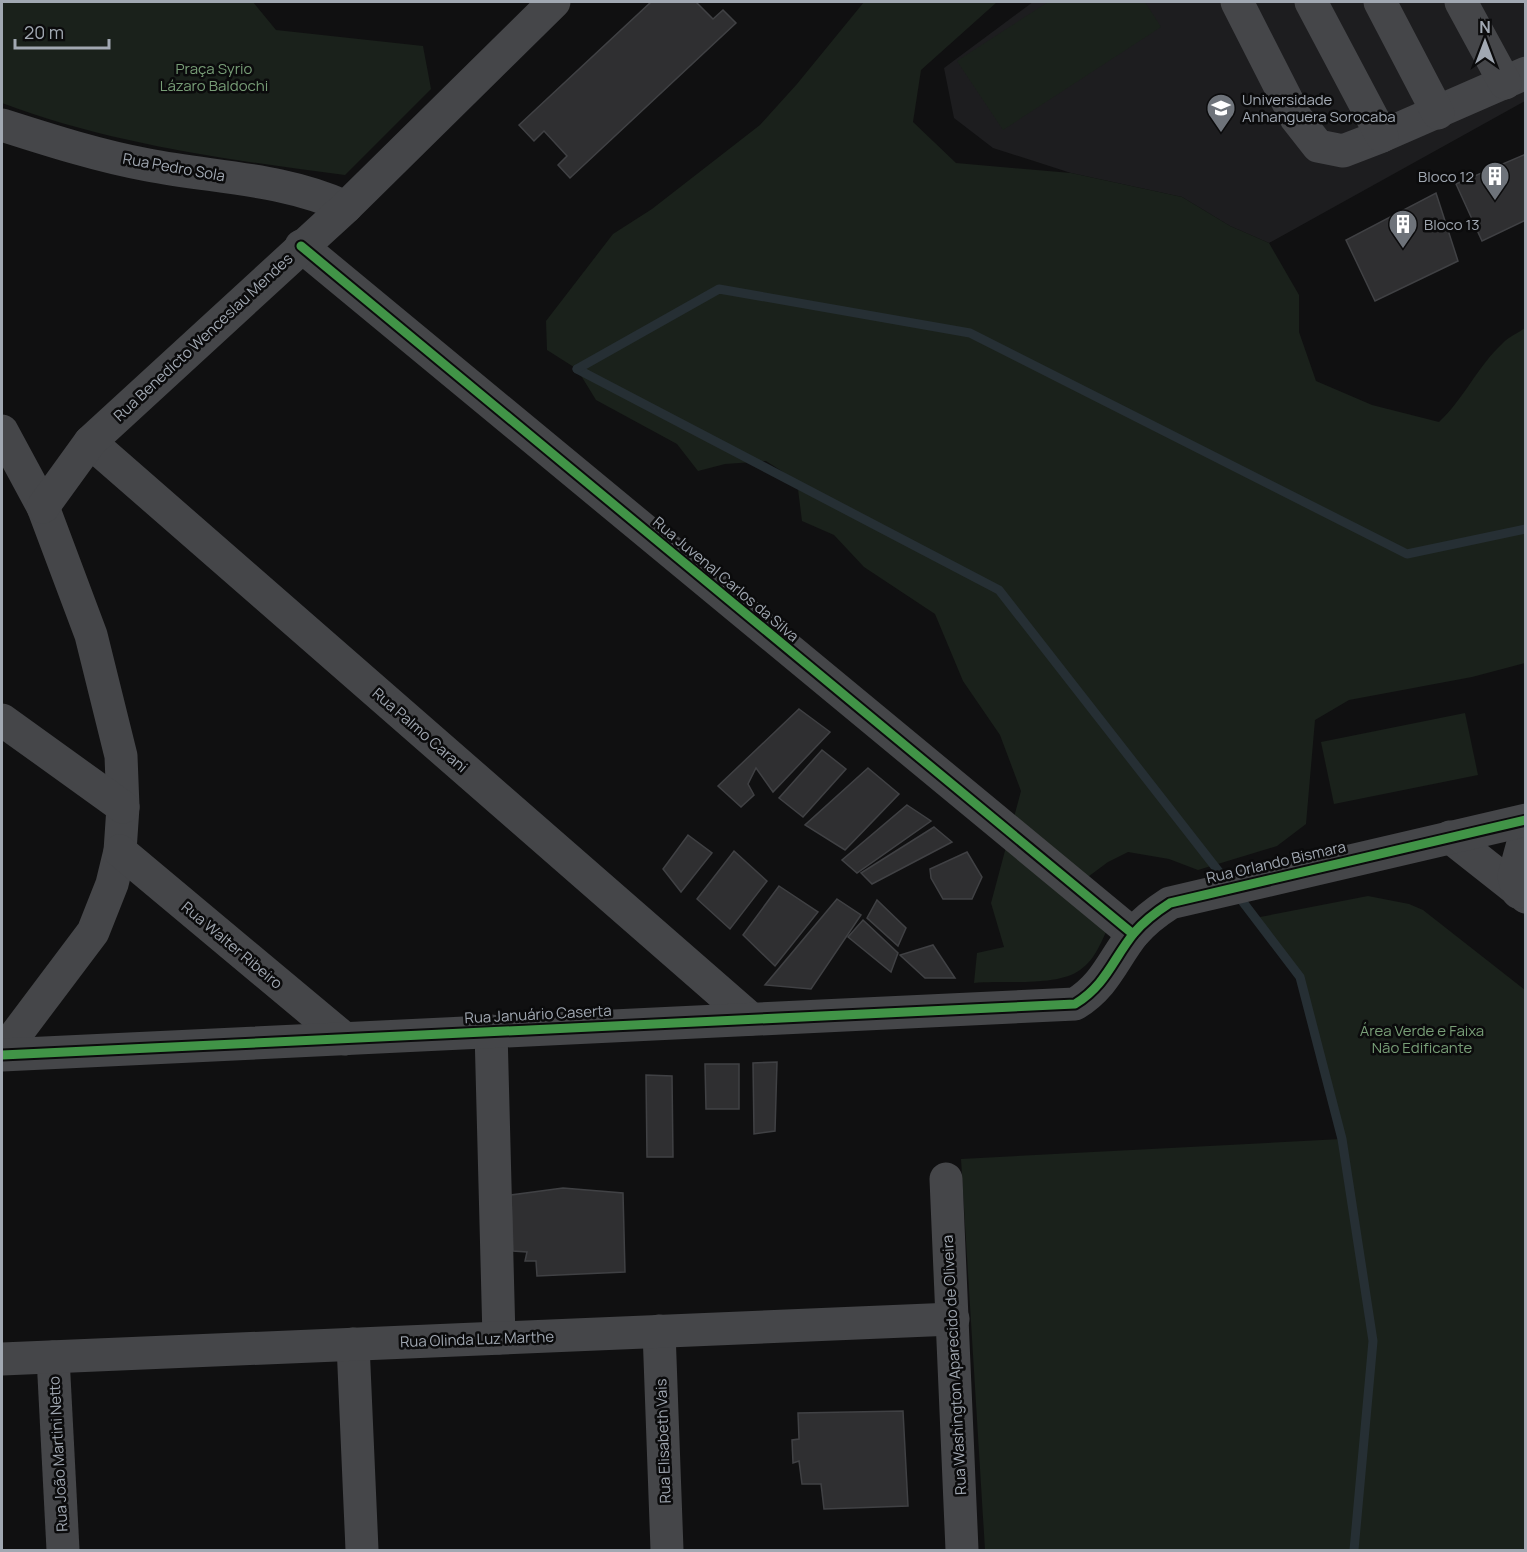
<svg xmlns="http://www.w3.org/2000/svg" width="1527" height="1552" font-family="Manrope,sans-serif">
<style>
.built{fill:#1d1d1f}
.green{fill:#1a211b}
.lines{fill:none;stroke-linecap:round;stroke-linejoin:round}
.stream{stroke:#262f34;stroke-width:9}
.building{fill:#2f2f31;stroke:#404144;stroke-width:1.5}
.minor{stroke:#454649;stroke-width:33}
.cycleway-casing{stroke:#0b0b0c;stroke-width:13}
.cycleway{stroke:#419447;stroke-width:9}
.labels{text-anchor:middle;dominant-baseline:central;stroke-width:5;stroke-linejoin:round;paint-order:stroke}
.park-label{font-size:15px;fill:#789e77;stroke:#0b0b0c}
.poi-label{font-size:15px;fill:#a1a8b2;stroke:#0b0b0c;text-anchor:start}
.street-label{font-size:15px;fill:#a1a8b2;stroke:#0b0b0c}
</style>
<rect width="100%" height="100%" fill="#101011"/>
<!-- built -->
<path class="built" d="M1033,2H1525V101L1269,243L1230,226L1182,197L1071,173L993,148L954,118L944,68Z"/>
<!-- green -->
<g class="green">
<path d="M2,2H253L276,30L423,46L431,89L345,175C230,160 110,144 2,103Z"/>
<path d="M864,2H997L921,70L913,122L956,163L1071,173L1182,197L1230,226L1269,243L1299,295V332L1316,381L1372,405L1439,422C1464,399 1477,367 1502,344C1508,337 1518,333 1525,328V663L1472,677L1349,700L1315,720L1306,824L1277,846L1198,870L1169,859L1128,852L1108,862L1073,888L1110,923C1102,940 1096,959 1080,970C1057,987 1003,980 974,983L977,953L1004,947L991,903L1021,791L1000,735L963,681L935,614L864,567L834,535L802,521L797,481L766,461L725,464L698,471L677,444L596,400L577,369L547,350L546,321L613,234L652,209L760,125L797,84Z"/>
<path d="M1048,2H1145L1161,27L1003,130L957,61Z"/>
<path d="M1465,713L1478,775L1334,804L1321,742Z"/>
<path d="M1368,896L1409,904L1423,910L1525,990V1550H985L961,1159L1341,1139L1300,977L1255,918Z"/>
</g>
<g class="lines">
<!-- stream -->
<g class="stream">
<path d="M577,369L999,590L1227,882"/>
<path d="M577,369L719,289L970,333L1407,554L1526,529"/>
<path d="M1236,893L1300,977L1342,1139L1373,1341L1354,1550"/>
</g>
</g>
<!-- building -->
<g class="building">
<path d="M651,2H696L713,19L723,10L736,23L570,178L558,165L567,156L544,131L534,141L519,125Z"/>
<path d="M1526,154V220L1482,241L1456,184Z"/>
<path d="M1436,193L1458,261L1375,301L1346,240Z"/>
<path d="M799,709L830,732L773,792L756,768L748,784L754,795L741,807L718,786Z"/>
<path d="M822,750L846,769L803,817L779,798Z"/>
<path d="M868,768L899,794L845,850L805,825Z"/>
<path d="M907,805L931,821L857,873L842,860Z"/>
<path d="M934,827L952,842L872,884L861,873Z"/>
<path d="M688,835L712,853L681,892L663,869Z"/>
<path d="M734,851L767,881L730,929L697,899Z"/>
<path d="M967,852L982,877L972,899H943L931,878L930,869Z"/>
<path d="M779,886L818,912L775,966L743,935Z"/>
<path d="M837,899L861,915L811,989L765,985Z"/>
<path d="M877,900L906,928L898,946L867,918Z"/>
<path d="M863,920L898,953L891,972L848,937Z"/>
<path d="M933,945L955,978H925L900,955Z"/>
<path d="M777,1062L775,1131L754,1134L753,1063Z"/>
<path d="M705,1064H739V1109H706Z"/>
<path d="M646,1075L672,1076L673,1157H647Z"/>
<path d="M563,1188L623,1193L625,1272L537,1276L536,1261H525L527,1252L513,1251L511,1195Z"/>
<path d="M903,1411L908,1506L824,1509L821,1484H802L799,1461L793,1463L792,1440L799,1439L798,1413Z"/>
</g>
<g class="lines">
<!-- minor -->
<g class="minor">
<path d="M1237,2L1296,118L1318,146L1343,151L1382,136L1526,73"/>
<path d="M1311,2L1382,136"/>
<path d="M1380,2L1438,113"/>
<path d="M1461,2L1505,83"/>
<path d="M2,125C49,140 99,156 148,165C215,178 283,178 346,207"/>
<path d="M301,246L1133,934"/>
<path d="M2,431L43,507L91,635L121,756L123,807L120,851L112,884L93,932L2,1053"/>
<path d="M90,442L751,1019"/>
<path d="M43,507L90,442L346,207L554,2"/>
<path d="M2,720L123,807"/>
<path d="M1450,837L1526,897"/>
<path d="M120,851L345,1039"/>
<path d="M1518,892L1514,876L1526,832"/>
<path d="M491,1031L499,1338"/>
<path d="M2,1055L1075,1004C1106,985 1113,959 1134,933C1145,920 1156,912 1170,903L1526,820"/>
<path d="M946,1179L962,1550"/>
<path d="M659,1331L667,1550"/>
<path d="M353,1344L362,1550"/>
<path d="M53,1357L63,1550"/>
<path d="M2,1359L953,1319"/>
</g>
<!-- cycleway casing -->
<g class="cycleway-casing">
<g id="cycleway">
<path d="M301,246L1133,934"/>
<path d="M2,1055L1075,1004C1106,985 1113,959 1134,933C1145,920 1156,912 1170,903L1526,820"/>
</g>
</g>
<!-- cycleway -->
<use href="#cycleway" class="cycleway"/>
</g>
<!-- icons -->
<defs>
<g id="university-pin" transform="scale(1.5)"><path d="M0 17L-7.5 6A9.5 9.5 0 1 1 7.5 6Z" fill="#6e737a" stroke="#0b0b0c"/><path d="M0-5L7-2L0 1L-7-2ZM-4 1L0 2.5L4 1V4Q0 6-4 4Z" fill="#fff"/></g>
<g id="building-pin" transform="scale(1.5)"><path d="M0 17L-7.5 6A9.5 9.5 0 1 1 7.5 6Z" fill="#6e737a" stroke="#0b0b0c"/><path d="M-4-6H4V6H1V3H-1V6H-4ZM-2.5-4.3h1.7v1.8h-1.7ZM.8-4.3h1.7v1.8H.8ZM-2.5-1h1.7V.8h-1.7ZM.8-1h1.7V.8H.8Z" fill="#fff"/></g>
</defs>
<g fill-rule="evenodd">
<use href="#university-pin" x="1221" y="108"/>
<use href="#building-pin" x="1495" y="176"/>
<use href="#building-pin" x="1403" y="224"/>
</g>
<g class="labels">
<!-- park labels -->
<g class="park-label">
<text x="214" y="68">Praça Syrio<tspan x="214" dy="17">Lázaro Baldochi</tspan></text>
<text x="1422" y="1030">Área Verde e Faixa<tspan x="1422" dy="17">Não Edificante</tspan></text>
</g>
<!-- poi labels -->
<g class="poi-label">
<text x="1242" y="99">Universidade<tspan x="1242" dy="17">Anhanguera Sorocaba</tspan></text>
<text x="1474" y="176" text-anchor="end">Bloco 12</text>
<text x="1424" y="224">Bloco 13</text>
</g>
<!-- street labels -->
<g class="street-label">
<text transform="translate(174 167) rotate(10)">Rua Pedro Sola</text>
<text transform="translate(203 337) rotate(-43)">Rua Benedicto Wenceslau Mendes</text>
<text transform="translate(726 579) rotate(40)">Rua Juvenal Carlos da Silva</text>
<text transform="translate(420 730) rotate(41)">Rua Palmo Carani</text>
<text transform="translate(1276 862) rotate(-13)">Rua Orlando Bismara</text>
<text transform="translate(232 945) rotate(40)">Rua Walter Ribeiro</text>
<text transform="translate(538 1014) rotate(-3)">Rua Januário Caserta</text>
<text transform="translate(477 1339) rotate(-2)">Rua Olinda Luz Marthe</text>
<text transform="translate(954 1365) rotate(-93)">Rua Washington Aparecido de Oliveira</text>
<text transform="translate(663 1441) rotate(-92)">Rua Elisabeth Vais</text>
<text transform="translate(58 1454) rotate(-93)">Rua João Martini Netto</text>
</g>
</g>
<!-- border -->
<rect width="1527" height="1552" fill="none" stroke="#a1a8b2" stroke-width="6"/>
<!-- north arrow -->
<g transform="translate(1485 42)" stroke="#0b0b0c" stroke-width="4.5" paint-order="stroke">
<path d="M0-4.5L10 22L0 15L-10 22Z" fill="#a1a8b2"/>
<text y="-9" font-size="16" font-weight="bold" text-anchor="middle" fill="#a1a8b2">N</text>
</g>
<!-- scale -->
<path d="M15 39v9h94v-9" fill="none" stroke="#a1a8b2" stroke-width="3"/>
<text x="24" y="39" font-size="18" fill="#a1a8b2" stroke="#0b0b0c" stroke-width="4.5" paint-order="stroke">20 m</text>
</svg>
